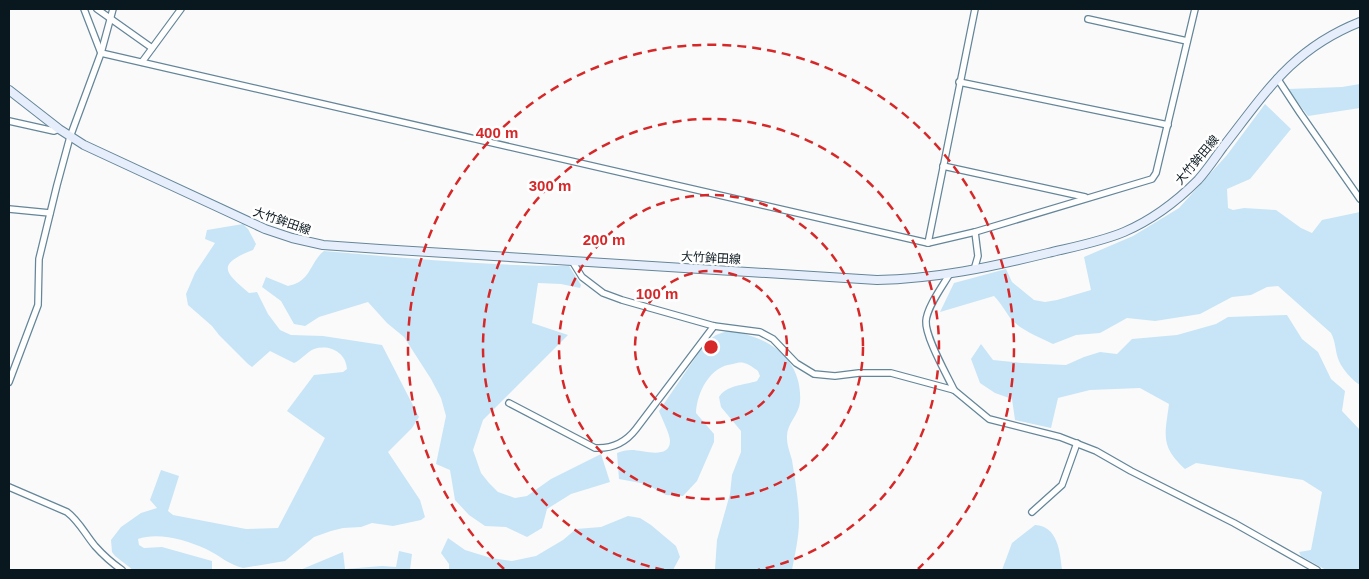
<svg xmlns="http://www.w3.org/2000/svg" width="1369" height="579" font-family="Arial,'Noto Sans JP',sans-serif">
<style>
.green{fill:#c7e5f6}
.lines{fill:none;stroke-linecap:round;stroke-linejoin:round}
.minor-casing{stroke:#648699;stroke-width:8}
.secondary-casing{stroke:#648699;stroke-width:10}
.minor{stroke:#fff;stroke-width:5.5}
.secondary{stroke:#e7eefb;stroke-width:8}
.ring{fill:none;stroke:#d62828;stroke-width:2.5;stroke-dasharray:9 6}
.labels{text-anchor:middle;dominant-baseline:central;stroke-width:5;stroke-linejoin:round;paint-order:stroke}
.street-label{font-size:12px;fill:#09171e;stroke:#fff}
.centre{fill:#d62828;stroke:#fff;stroke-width:2.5}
.ring-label{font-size:15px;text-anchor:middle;font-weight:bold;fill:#d62828;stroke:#fff;stroke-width:5;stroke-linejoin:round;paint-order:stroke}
</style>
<rect width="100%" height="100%" fill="#fafafa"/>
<!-- green -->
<g class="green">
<path d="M1360,84V108L1308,116L1288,89L1342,87Z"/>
<path d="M1265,104L1291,129L1250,179L1227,189L1228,208L1233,210L1244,208L1276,210L1301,228L1312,233L1322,220L1360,212V385C1352,380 1343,370 1339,361C1335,352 1336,342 1331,333L1278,286L1267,287L1251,295L1232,297L1200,314L1155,321L1127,318L1100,333L1076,335L1053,344C1039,337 1022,331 1011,319C1005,311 1001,303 994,296L940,312L954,283L1006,269L1012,282L1034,300L1045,302L1057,300L1091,290L1084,257L1133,236L1179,208L1227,155Z"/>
<path d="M243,224L248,229L256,244L253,250C217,264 223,271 249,293L257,292L268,314L280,330L291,335L323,336L382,345L419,417L412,428L388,452L420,500L425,517L421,520L393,526L372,523L361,527L343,528L331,531L314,537L285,561L243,568C229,565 219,555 206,549C186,540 158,532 138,539L139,545L144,548L162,547L212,561V570H133L115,556L112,552L111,540L121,527L141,513L157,508L150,500L161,470L179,476L168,511L173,515L246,529L278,528L325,438L287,411L314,375L343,372L347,369C346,352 329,344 314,349C307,352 301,360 294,363L270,351L252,367L248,364L219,335L212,326L188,305L186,294L195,273L215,243L205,239L207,230Z"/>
<path d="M324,251C406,258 488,266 569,266L581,285L580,288L561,284L538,283L532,323L568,335L483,420L473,450L481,473L489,483L498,492L515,498L527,496L551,479L601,454L610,482L571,494L547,509L542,528L527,537L506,527L485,526L469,515L455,500L450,470L436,464L446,416L441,398L431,379L404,337L387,323L368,302L319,317L305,326L294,324L281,301L262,287L266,277L288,286C291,285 296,284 299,282C311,275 313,259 324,251Z"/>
<path d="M1287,315L1302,339L1318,352L1331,379L1345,391L1342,411L1360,430V570H1326L1301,556L1299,552L1311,550L1322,492L1303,480L1196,463L1185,469C1160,446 1165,435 1169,404L1140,388L1090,390L1058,398L1051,428L1015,420L1012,399L995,393L980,383L971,359L981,344L993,360L1022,363L1066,365L1084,357L1100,352L1117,354L1132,339L1177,335L1216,324L1228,317Z"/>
<path d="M727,331C767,335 803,358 800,402C799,415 786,424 787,438C787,445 790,453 792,460C795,480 799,501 799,521C799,537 795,554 792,570H716L715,569L717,540L730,494L732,475L741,452V431L721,407L719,397C726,385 745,385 757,381L760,376L758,371C754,368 749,364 744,363C741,362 736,363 733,364C710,366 697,392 696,413L714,434V442L697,481L683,496L666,495L646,484L619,479L617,453C622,451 626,450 632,450C642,450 670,460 670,441C670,434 662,419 659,411L706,342L716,335Z"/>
<path d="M628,516L640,518L651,525L676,546L680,557L673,570H449V564L441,553L448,538L465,550L491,558L512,561L536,556L563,540L576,529L601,527Z"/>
<path d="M1035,525C1058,526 1060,552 1062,570H1002L1012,543Z"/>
<path d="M399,551L412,554L410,570H300L343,552L345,569L382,566L396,567Z"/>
</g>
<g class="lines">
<!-- minor casing -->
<g class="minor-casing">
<g id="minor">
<path d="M84,9L101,53"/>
<path d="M97,9L152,48"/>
<path d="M1088,19L1187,41"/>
<path d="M101,53L928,243L975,232L1152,179L1156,173L1195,9"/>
<path d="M142,62L181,9"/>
<path d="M1277,78L1300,113L1360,199"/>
<path d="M959,82L1168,125"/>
<path d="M9,121L54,131L59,129"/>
<path d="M943,166L1085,197"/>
<path d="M9,209L50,213"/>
<path d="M928,243L975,9"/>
<path d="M572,261L582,277L603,293L622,300L714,326L760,332L773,339L796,363L814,374L835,376L859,373H891L954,390L989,419L1060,437L1096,451L1131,471L1234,523L1317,570"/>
<path d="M974,270L978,256L975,232"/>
<path d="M949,275C942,287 927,307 926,321C925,337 947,375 954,390"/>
<path d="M9,382L38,305L39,259L57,185L70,137L101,53L113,9"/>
<path d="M509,403L595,448C612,449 626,442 636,429L714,326"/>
<path d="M9,487L67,512C79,521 85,534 95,546C103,555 112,563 122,570"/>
<path d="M1032,512L1062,485L1077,443"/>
</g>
</g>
<!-- secondary casing -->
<g class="secondary-casing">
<path id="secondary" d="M9,90L59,129L84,145L265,229L292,238L323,245L380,249L877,280C935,279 991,267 1048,253C1073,247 1100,242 1124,232C1152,220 1177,201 1198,180C1207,170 1215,158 1223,147C1266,92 1292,49 1360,22"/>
</g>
<!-- minor -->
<use href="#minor" class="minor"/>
<!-- secondary -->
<use href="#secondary" class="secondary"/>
</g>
<!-- distance rings -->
<g class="ring">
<circle cx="711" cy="347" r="76"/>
<circle cx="711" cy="347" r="152"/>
<path d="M664 570A228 228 0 1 1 758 570"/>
<path d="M504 569A303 303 0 1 1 918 569"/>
</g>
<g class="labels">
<!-- street labels -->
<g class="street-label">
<text transform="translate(1197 160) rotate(-50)">大竹鉾田線</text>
<text transform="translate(282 221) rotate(19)">大竹鉾田線</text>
<text transform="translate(711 258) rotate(3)">大竹鉾田線</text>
</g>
</g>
<circle cx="711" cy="347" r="8" class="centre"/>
<g class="ring-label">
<text x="497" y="138">400 m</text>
<text x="550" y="191">300 m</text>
<text x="604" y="245">200 m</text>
<text x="657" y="299">100 m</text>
</g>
<!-- border -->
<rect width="1369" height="579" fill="none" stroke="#09171e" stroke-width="20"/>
</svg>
